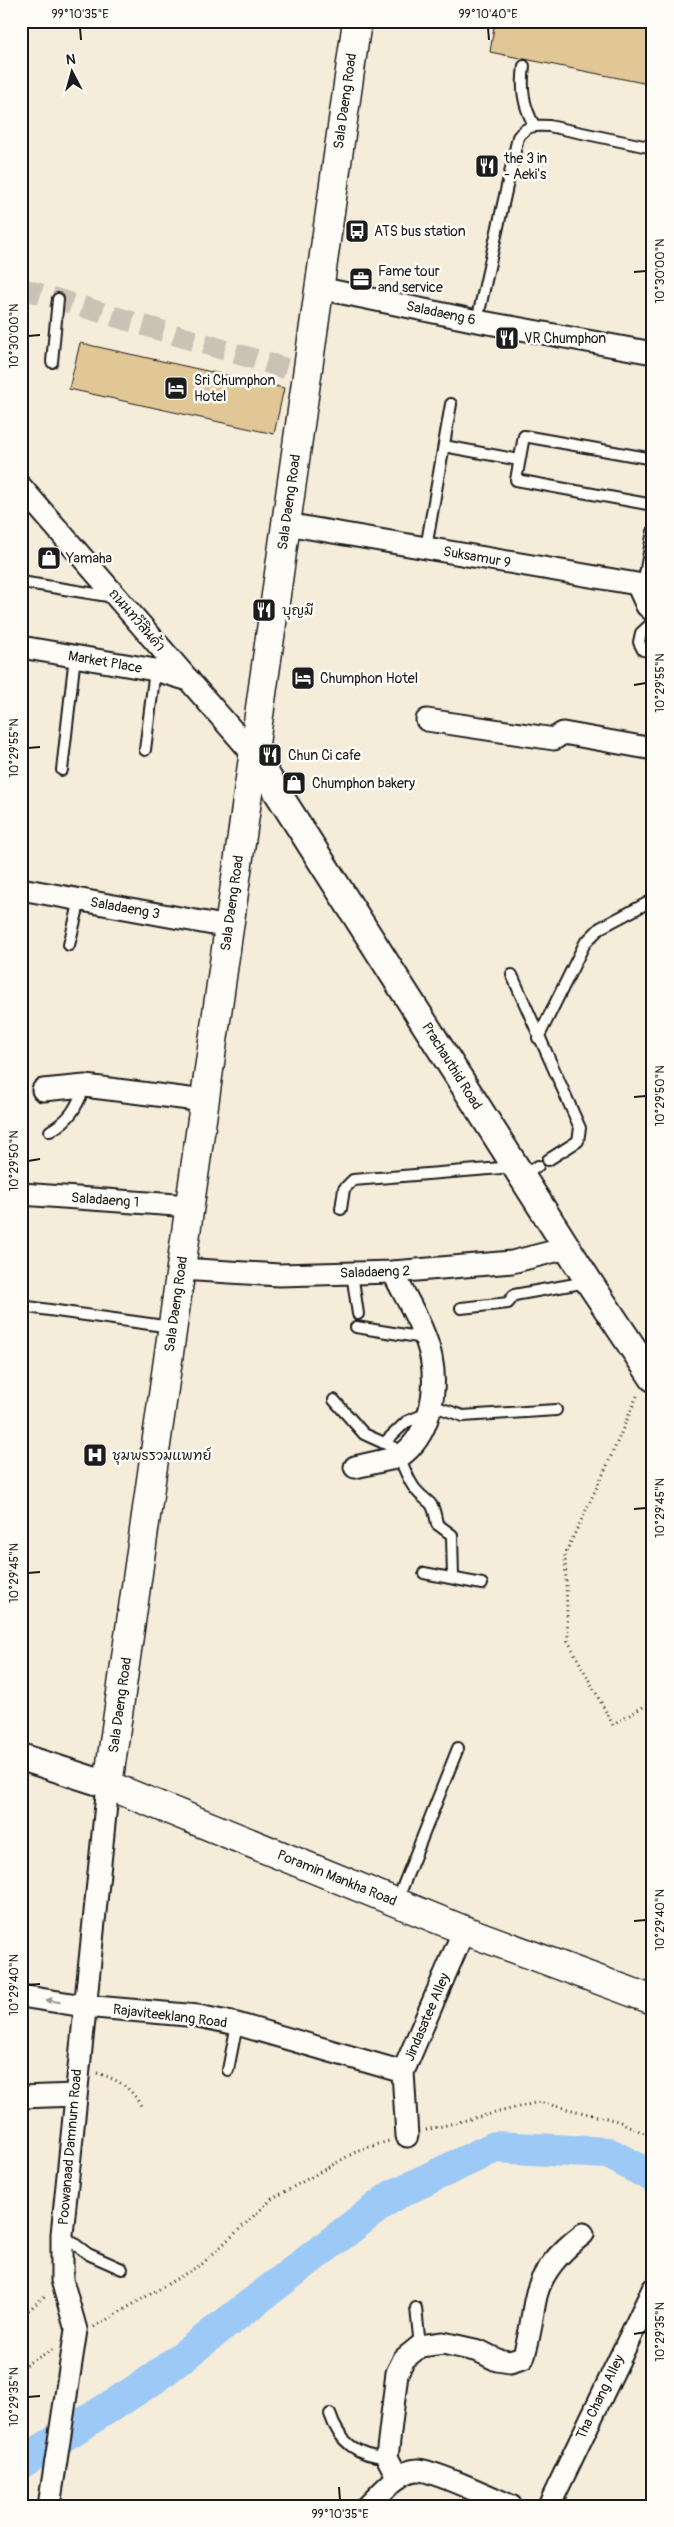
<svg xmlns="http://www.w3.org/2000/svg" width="674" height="2527" font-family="Pangolin,'Playpen Sans Thai',sans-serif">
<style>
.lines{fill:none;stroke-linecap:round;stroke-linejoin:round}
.river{stroke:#9cc9f6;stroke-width:32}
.building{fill:#e1c696;stroke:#1c1c1c}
.minor-tunnel{stroke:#cac2b4;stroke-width:21;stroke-dasharray:21 11;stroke-linecap:butt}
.service-casing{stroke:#1c1c1c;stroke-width:14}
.minor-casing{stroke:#1c1c1c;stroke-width:25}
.tertiary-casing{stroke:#1c1c1c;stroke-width:30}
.secondary-casing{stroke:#1c1c1c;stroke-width:31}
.path{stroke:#1c1c1c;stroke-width:3;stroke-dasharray:1 4;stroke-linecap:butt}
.service{stroke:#fdfcf7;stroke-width:10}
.minor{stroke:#fdfcf7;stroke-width:21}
.tertiary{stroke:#fdfcf7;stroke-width:26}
.secondary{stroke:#fdfcf7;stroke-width:28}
.minor-bridge-casing{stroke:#1c1c1c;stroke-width:25;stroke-linecap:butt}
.minor-bridge{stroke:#fdfcf7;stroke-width:21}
.oneway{fill:#989794}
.ticks{fill:none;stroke:#1c1c1c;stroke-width:2}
.labels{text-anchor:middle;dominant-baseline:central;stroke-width:5;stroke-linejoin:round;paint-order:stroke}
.street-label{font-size:14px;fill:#1c1c1c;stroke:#fdfcf7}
.poi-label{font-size:14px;fill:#1c1c1c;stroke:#fdfcf7;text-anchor:start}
.neatline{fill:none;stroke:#1c1c1c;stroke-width:2}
.ticks-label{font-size:12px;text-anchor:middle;fill:#1c1c1c}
</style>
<rect width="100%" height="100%" fill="#f5ecda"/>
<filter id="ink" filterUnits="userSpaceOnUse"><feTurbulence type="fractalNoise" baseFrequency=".02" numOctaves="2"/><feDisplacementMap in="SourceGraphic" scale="10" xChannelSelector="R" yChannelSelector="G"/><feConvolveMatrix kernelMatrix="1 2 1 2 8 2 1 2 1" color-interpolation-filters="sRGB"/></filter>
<g filter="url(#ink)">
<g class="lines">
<!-- river -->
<path class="river" d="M21,2463L152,2380L392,2196L495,2147L608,2153L653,2177"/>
</g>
<!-- building -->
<g class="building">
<path d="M495,21H653V85L490,52Z"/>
<path d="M80,343L284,388L274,434L69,389Z"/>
</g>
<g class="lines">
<!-- minor-tunnel -->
<path class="minor-tunnel" d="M21,288L307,375"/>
<!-- service casing -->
<g class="service-casing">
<g id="service">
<path d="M524,66C521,88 523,105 534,125"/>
<path d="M477,321L518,137C527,125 535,125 549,126L653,148"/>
<path d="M52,362L58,299"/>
<path d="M444,446L519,460"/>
<path d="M653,459L524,436L516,480L653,505"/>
<path d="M426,548L451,404"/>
<path d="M21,582L114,597"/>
<path d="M643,585L653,531"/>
<path d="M653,622L641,633L639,642L643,650L653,652"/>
<path d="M145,750L155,670"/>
<path d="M62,770L75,656"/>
<path d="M69,945L80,900"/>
<path d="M512,975L580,1128L578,1141L548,1160"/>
<path d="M538,1038L585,943L600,928L653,900"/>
<path d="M50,1131C71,1119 76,1108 85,1086"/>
<path d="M523,1175L538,1166"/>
<path d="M341,1209L344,1189L353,1180L514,1167"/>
<path d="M352,1273L358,1314"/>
<path d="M21,1306L171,1327"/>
<path d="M461,1308L508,1303L514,1295L587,1282"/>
<path d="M356,1327L424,1338"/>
<path d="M334,1400L364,1434L406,1453"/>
<path d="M431,1405L463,1416L556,1410"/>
<path d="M384,1443L406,1422L428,1413"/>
<path d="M399,1457C404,1467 408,1480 415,1489C430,1507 432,1496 437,1524L452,1535L453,1578"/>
<path d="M424,1573L482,1584"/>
<path d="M397,1901L458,1748"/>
<path d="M228,2070L237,2024"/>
<path d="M63,2235L88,2254L122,2269"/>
<path d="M416,2308L420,2346"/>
<path d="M330,2414C339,2442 357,2456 387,2457"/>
</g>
</g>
<!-- minor casing -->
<g class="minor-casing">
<g id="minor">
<path d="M319,288L477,321L653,353"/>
<path d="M21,487L253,754"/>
<path d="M286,524L637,584L647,606L653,611"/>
<path d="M21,647L155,670L189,680"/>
<path d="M427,720L554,739L563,733L653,749"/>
<path d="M21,889L229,927"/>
<path d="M43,1090L85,1086L205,1101"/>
<path d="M21,1194L190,1206"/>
<path d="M181,1269L279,1275L393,1272L512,1262L567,1248"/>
<path d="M355,1467L399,1457C430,1436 438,1391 431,1357C425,1328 406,1299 393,1272"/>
<path d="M21,1996L84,2006L198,2016L237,2024L403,2072"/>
<path d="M21,2097L75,2095"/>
<path d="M407,2136L403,2072L464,1930"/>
<path d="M76,2330L62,2280V2234L108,1785"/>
<path d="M398,2478L387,2457L397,2373L404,2359L420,2346L443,2343L479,2351L497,2360L510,2362L523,2358C530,2339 531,2321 535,2301C540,2272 561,2251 583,2234"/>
<path d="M368,2506C381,2494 398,2471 417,2470C430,2469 495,2499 511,2506"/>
<path d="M549,2506L653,2289"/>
</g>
</g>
<!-- tertiary casing -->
<g class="tertiary-casing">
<g id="tertiary">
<path d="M253,754L589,1282L653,1378"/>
<path d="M21,1757L108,1785"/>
</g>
</g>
<!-- secondary casing -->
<g class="secondary-casing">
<path id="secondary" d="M357,21L108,1785L464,1930L653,2000"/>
</g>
<!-- path -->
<g class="path">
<path d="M637,1396L606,1468L565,1554L568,1641L613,1725L653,1701"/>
<path d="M97,2073C117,2079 131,2087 141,2106"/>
<path d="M426,2130L539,2102L618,2121L653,2137"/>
<path d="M21,2317L47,2294"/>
<path d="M94,2327L202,2264L272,2199L359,2150L389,2141"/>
<path d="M21,2367L54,2349"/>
</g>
<!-- service -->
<use href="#service" class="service"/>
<!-- minor -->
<use href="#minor" class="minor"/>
<!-- tertiary -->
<use href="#tertiary" class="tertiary"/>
<!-- secondary -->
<use href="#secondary" class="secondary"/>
<!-- minor-bridge casing -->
<g class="minor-bridge-casing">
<path id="minor-bridge" d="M49,2506L76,2330"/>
</g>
<!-- minor-bridge -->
<use href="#minor-bridge" class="minor-bridge"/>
</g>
<!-- one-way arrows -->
<defs><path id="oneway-solid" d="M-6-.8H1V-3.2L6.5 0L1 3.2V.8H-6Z" transform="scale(1.25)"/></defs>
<use class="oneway" href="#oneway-solid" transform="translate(53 2001) rotate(-171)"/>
</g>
<!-- ticks -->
<path class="ticks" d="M80,28L81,40M488,28L489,40M634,272L646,271M28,336L40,335M634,685L646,683M28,748L40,747M634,1097L646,1096M28,1161L40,1159M634,1509L646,1508M28,1573L40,1572M634,1921L646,1920M28,1985L40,1984M634,2334L646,2332M28,2397L40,2396M339,2487L340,2500"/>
<!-- icons -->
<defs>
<g id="restaurant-square" transform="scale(1.25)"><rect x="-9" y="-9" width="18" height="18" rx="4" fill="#1c1c1c" stroke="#fdfcf7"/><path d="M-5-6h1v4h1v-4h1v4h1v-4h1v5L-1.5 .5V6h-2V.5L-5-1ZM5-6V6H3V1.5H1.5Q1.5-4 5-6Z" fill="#fff"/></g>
<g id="bus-square" transform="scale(1.25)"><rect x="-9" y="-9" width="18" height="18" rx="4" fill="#1c1c1c" stroke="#fdfcf7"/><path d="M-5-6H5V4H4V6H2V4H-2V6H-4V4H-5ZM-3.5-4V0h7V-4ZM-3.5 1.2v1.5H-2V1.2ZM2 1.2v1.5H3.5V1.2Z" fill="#fff"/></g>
<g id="office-square" transform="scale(1.25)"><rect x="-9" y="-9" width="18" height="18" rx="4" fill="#1c1c1c" stroke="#fdfcf7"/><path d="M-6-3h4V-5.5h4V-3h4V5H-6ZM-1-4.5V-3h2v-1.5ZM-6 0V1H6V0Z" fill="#fff"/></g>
<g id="hotel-square" transform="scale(1.25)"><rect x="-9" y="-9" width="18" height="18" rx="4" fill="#1c1c1c" stroke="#fdfcf7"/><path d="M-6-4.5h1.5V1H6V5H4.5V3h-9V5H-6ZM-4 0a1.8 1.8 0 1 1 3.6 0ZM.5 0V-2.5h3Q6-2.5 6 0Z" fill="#fff"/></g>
<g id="shop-square" transform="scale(1.25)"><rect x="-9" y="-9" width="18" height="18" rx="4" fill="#1c1c1c" stroke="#fdfcf7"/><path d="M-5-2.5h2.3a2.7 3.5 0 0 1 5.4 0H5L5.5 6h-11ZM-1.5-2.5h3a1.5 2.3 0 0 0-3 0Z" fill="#fff"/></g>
<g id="hospital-square" transform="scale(1.25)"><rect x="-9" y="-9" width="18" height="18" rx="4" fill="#1c1c1c" stroke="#fdfcf7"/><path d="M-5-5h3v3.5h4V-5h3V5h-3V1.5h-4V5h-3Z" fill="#fff"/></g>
</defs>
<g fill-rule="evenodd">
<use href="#restaurant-square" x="487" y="166"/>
<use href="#bus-square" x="357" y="231"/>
<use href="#office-square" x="361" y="279"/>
<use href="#restaurant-square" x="507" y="338"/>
<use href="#hotel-square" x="176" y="388"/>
<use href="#shop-square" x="49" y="558"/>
<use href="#restaurant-square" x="264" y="610"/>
<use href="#hotel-square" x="303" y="678"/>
<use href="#restaurant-square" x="270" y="755"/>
<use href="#shop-square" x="294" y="783"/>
<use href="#hospital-square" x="95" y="1455"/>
</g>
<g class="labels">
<!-- street labels -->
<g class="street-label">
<text transform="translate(345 101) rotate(-82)">Sala Daeng Road</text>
<text transform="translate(441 313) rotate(12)">Saladaeng 6</text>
<text transform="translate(289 502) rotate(-82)">Sala Daeng Road</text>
<text transform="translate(477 557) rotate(10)">Suksamur 9</text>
<text transform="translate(137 620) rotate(49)">ถนนทวีสินค้า</text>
<text transform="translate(105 662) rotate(10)">Market Place</text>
<text transform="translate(232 903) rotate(-82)">Sala Daeng Road</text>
<text transform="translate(125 908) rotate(10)">Saladaeng 3</text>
<text transform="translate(452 1066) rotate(58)">Prachauthid Road</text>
<text transform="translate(105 1200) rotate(4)">Saladaeng 1</text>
<text transform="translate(375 1272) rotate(-2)">Saladaeng 2</text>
<text transform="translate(176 1304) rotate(-82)">Sala Daeng Road</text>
<text transform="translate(120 1705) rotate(-82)">Sala Daeng Road</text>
<text transform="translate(337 1878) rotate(22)">Poramin Mankha Road</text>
<text transform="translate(170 2016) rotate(7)">Rajaviteeklang Road</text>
<text transform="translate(427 2017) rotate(-67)">Jindasatee Alley</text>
<text transform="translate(70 2147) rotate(-85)">Poowanaad Damnurn Road</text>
<text transform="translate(600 2397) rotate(-64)">Tha Chang Alley</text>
</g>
<!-- poi labels -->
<g class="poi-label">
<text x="504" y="158">the 3 in<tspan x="504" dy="16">- Aeki's</tspan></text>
<text x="374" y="231">ATS bus station</text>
<text x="378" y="271">Fame tour<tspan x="378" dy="16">and service</tspan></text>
<text x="524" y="338">VR Chumphon</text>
<text x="194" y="380">Sri Chumphon<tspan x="194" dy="16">Hotel</tspan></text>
<text x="66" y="558">Yamaha</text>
<text x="282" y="610">บุญมี</text>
<text x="320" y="678">Chumphon Hotel</text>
<text x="288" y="755">Chun Ci cafe</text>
<text x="312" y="783">Chumphon bakery</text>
<text x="112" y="1455">ชุมพรรวมแพทย์</text>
</g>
</g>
<!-- margin -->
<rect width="674" height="2527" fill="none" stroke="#fdfcf7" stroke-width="55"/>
<!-- north arrow -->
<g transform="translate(72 72) rotate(354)" stroke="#fdfcf7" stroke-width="4" paint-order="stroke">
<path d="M0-4L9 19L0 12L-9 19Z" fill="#1c1c1c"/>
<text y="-8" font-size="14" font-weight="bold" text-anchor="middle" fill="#1c1c1c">N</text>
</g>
<rect x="28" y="28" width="618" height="2472" class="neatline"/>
<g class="ticks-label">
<text x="80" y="18">99°10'35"E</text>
<text x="488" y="18">99°10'40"E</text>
<text transform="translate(660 271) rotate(-90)" y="4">10°30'00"N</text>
<text transform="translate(14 336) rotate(-90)" y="4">10°30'00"N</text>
<text transform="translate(660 683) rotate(-90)" y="4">10°29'55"N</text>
<text transform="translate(14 748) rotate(-90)" y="4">10°29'55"N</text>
<text transform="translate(660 1096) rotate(-90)" y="4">10°29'50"N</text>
<text transform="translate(14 1161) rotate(-90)" y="4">10°29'50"N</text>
<text transform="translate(660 1508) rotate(-90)" y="4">10°29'45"N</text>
<text transform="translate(14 1573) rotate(-90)" y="4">10°29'45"N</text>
<text transform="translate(660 1920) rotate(-90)" y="4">10°29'40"N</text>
<text transform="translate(14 1985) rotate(-90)" y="4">10°29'40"N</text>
<text transform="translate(660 2332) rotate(-90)" y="4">10°29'35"N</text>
<text transform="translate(14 2397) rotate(-90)" y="4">10°29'35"N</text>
<text x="340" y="2518">99°10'35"E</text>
</g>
</svg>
